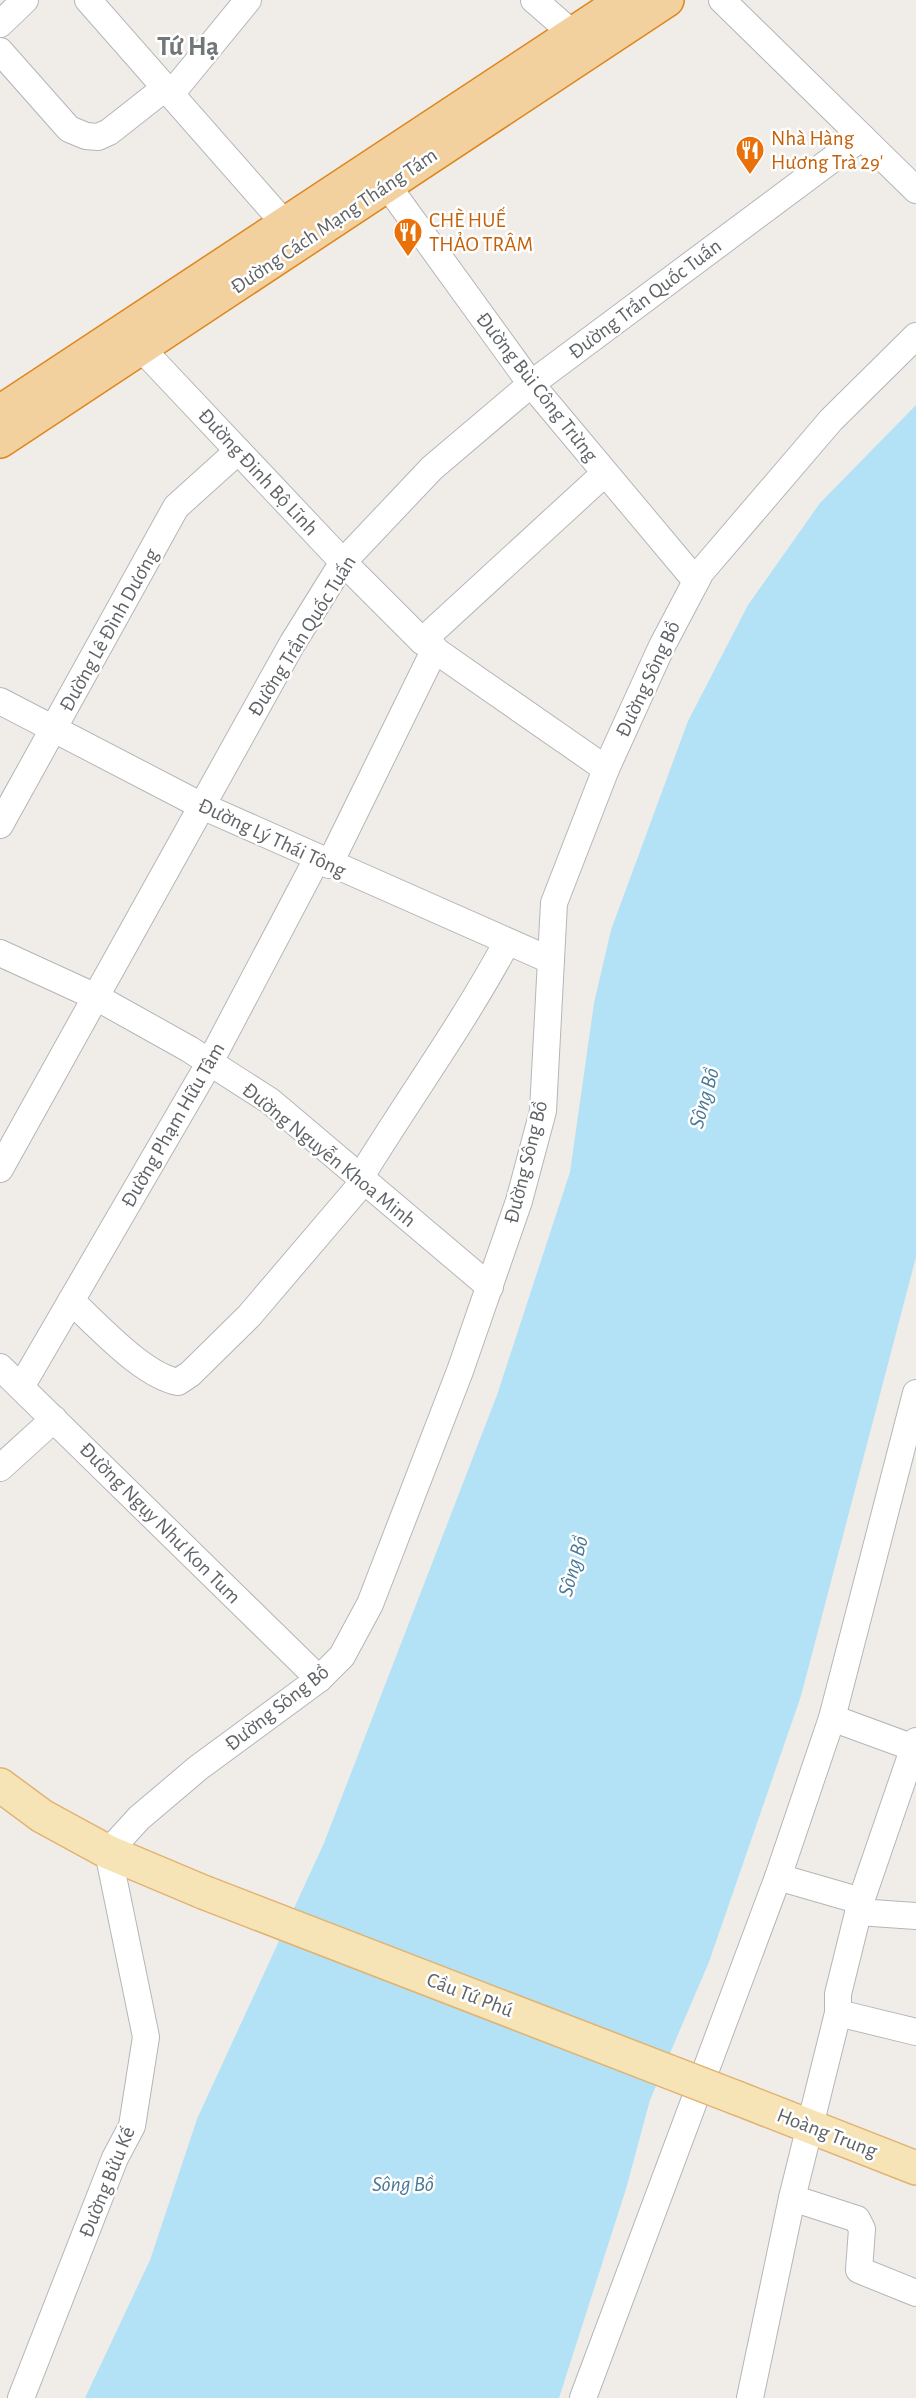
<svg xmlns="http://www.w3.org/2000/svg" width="916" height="2398" font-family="'Alegreya Sans',sans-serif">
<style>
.water{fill:#b3e2f6}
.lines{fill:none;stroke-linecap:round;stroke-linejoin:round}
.minor-casing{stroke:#b3b6b9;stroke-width:28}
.major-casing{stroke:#e2b26f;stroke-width:36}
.highway-casing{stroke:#de861b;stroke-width:36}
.minor{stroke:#fff;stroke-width:26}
.major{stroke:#f6e4b7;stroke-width:33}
.highway{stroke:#f2d19e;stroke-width:33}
.major-bridge-casing{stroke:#e2b26f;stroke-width:36;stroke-linecap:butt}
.major-bridge{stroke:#f6e4b7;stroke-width:33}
.labels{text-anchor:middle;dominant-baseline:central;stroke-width:5;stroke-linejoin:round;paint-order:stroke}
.food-label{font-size:21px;fill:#c56008;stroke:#fff;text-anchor:start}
.street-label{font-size:21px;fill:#606467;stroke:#fff}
.water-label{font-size:22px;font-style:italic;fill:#497997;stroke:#fff}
.district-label{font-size:27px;font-weight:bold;fill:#717679;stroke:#fff}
</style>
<rect width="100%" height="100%" fill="#f0ede9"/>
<!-- water -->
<path class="water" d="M916,405V1257L801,1696L709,1962L650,2100L626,2189L559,2398H85L150,2260L197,2119L324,1843L497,1395L570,1172L594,1003L611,930L688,721L748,605L820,503Z"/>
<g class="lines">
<!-- minor casing -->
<g class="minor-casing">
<g id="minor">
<path d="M88,0L285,224"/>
<path d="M534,0L573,34"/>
<path d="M722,0L916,190"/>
<path d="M0,24L25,0"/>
<path d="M0,51L69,129L86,136L98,137L109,132L165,88"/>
<path d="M171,94L248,0"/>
<path d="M387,185L531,384L696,581"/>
<path d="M141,348L343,562L422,641L606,769"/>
<path d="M422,641L605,473"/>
<path d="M0,701L202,806L550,960"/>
<path d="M0,825L176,507L238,451"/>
<path d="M329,865L435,649"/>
<path d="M0,953L96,997L189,1049L270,1101L490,1287"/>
<path d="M0,1169L292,644L343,562L432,468L531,384L862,137"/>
<path d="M360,1178C409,1098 463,1024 507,942"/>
<path d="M71,1301C99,1326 142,1375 178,1382L190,1374L249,1316L364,1181"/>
<path d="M0,1367L319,1679"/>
<path d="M21,1387L210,1062L317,859"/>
<path d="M0,1468L54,1419"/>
<path d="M832,1718L914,1748"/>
<path d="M778,1877L861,1901"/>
<path d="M858,1912L916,1916"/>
<path d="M838,2013L916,2032"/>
<path d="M792,2198L857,2219L862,2229L859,2270L916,2293"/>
<path d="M21,2398L115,2158L132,2126L146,2037L108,1852L139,1818L198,1768L319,1679L342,1656L370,1604L460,1371L519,1201L543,1111L554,903L606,769L662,646L701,572L831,420L916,336"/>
<path d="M583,2398L778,1877L832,1718L916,1393"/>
<path d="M750,2398L792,2198L838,2013V1994L861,1901L916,1741"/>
</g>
</g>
<!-- major casing -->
<g class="major-casing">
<g id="major">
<path d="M0,1785L42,1816L108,1852L203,1892"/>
<path d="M737,2098L916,2168"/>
</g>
</g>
<!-- highway casing -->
<g class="highway-casing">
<g id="highway">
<path d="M0,412L624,0"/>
<path d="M0,441L667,0"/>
</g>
</g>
<!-- minor -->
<use href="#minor" class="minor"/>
<!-- major -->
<use href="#major" class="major"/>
<!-- highway -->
<use href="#highway" class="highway"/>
<!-- major-bridge casing -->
<g class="major-bridge-casing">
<path id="major-bridge" d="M203,1892L737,2098"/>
</g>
<!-- major-bridge -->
<use href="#major-bridge" class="major-bridge"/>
</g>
<!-- icons -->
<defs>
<g id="restaurant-pin" transform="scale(1.5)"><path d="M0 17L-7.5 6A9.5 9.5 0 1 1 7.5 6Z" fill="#e8710a" stroke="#fff"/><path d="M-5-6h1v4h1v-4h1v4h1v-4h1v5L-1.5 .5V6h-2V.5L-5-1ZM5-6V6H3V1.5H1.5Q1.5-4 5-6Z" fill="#fff"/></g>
</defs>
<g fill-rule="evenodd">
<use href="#restaurant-pin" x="750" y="150"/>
<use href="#restaurant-pin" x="408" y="232"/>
</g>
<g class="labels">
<!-- food labels -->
<g class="food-label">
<text x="771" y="138">Nhà Hàng<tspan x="771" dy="24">Hương Trà 29'</tspan></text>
<text x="429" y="220">CHÈ HUẾ<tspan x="429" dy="24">THẢO TRÂM</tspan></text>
</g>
<!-- street labels -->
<g class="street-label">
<text transform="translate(334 221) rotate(-34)">Đường Cách Mạng Tháng Tám</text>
<text transform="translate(645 299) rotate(-37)">Đường Trần Quốc Tuấn</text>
<text transform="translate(537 387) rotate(52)">Đường Bùi Công Trừng</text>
<text transform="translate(258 472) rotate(47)">Đường Đinh Bộ Lĩnh</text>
<text transform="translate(109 630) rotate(-61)">Đường Lê Đình Dương</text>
<text transform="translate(302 636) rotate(-58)">Đường Trần Quốc Tuấn</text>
<text transform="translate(648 679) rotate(-65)">Đường Sông Bồ</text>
<text transform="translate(272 838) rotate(25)">Đường Lý Thái Tông</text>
<text transform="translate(173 1125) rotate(-60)">Đường Phạm Hữu Tâm</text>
<text transform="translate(329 1155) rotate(39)">Đường Nguyễn Khoa Minh</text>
<text transform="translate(526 1162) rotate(-76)">Đường Sông Bồ</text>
<text transform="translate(160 1523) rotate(45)">Đường Ngụy Như Kon Tum</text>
<text transform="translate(277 1708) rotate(-38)">Đường Sông Bồ</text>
<text transform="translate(470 1995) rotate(21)">Cầu Tứ Phú</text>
<text transform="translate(827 2133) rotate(21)">Hoàng Trung</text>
<text transform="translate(107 2182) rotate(-68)">Đường Bửu Kế</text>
</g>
<!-- water labels -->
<g class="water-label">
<text transform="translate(704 1098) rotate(-74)">Sông Bồ</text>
<text transform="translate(573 1566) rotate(-74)">Sông Bồ</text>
<text x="403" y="2184">Sông Bồ</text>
</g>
<!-- district labels -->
<g class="district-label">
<text x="188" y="46">Tứ Hạ</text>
</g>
</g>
</svg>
